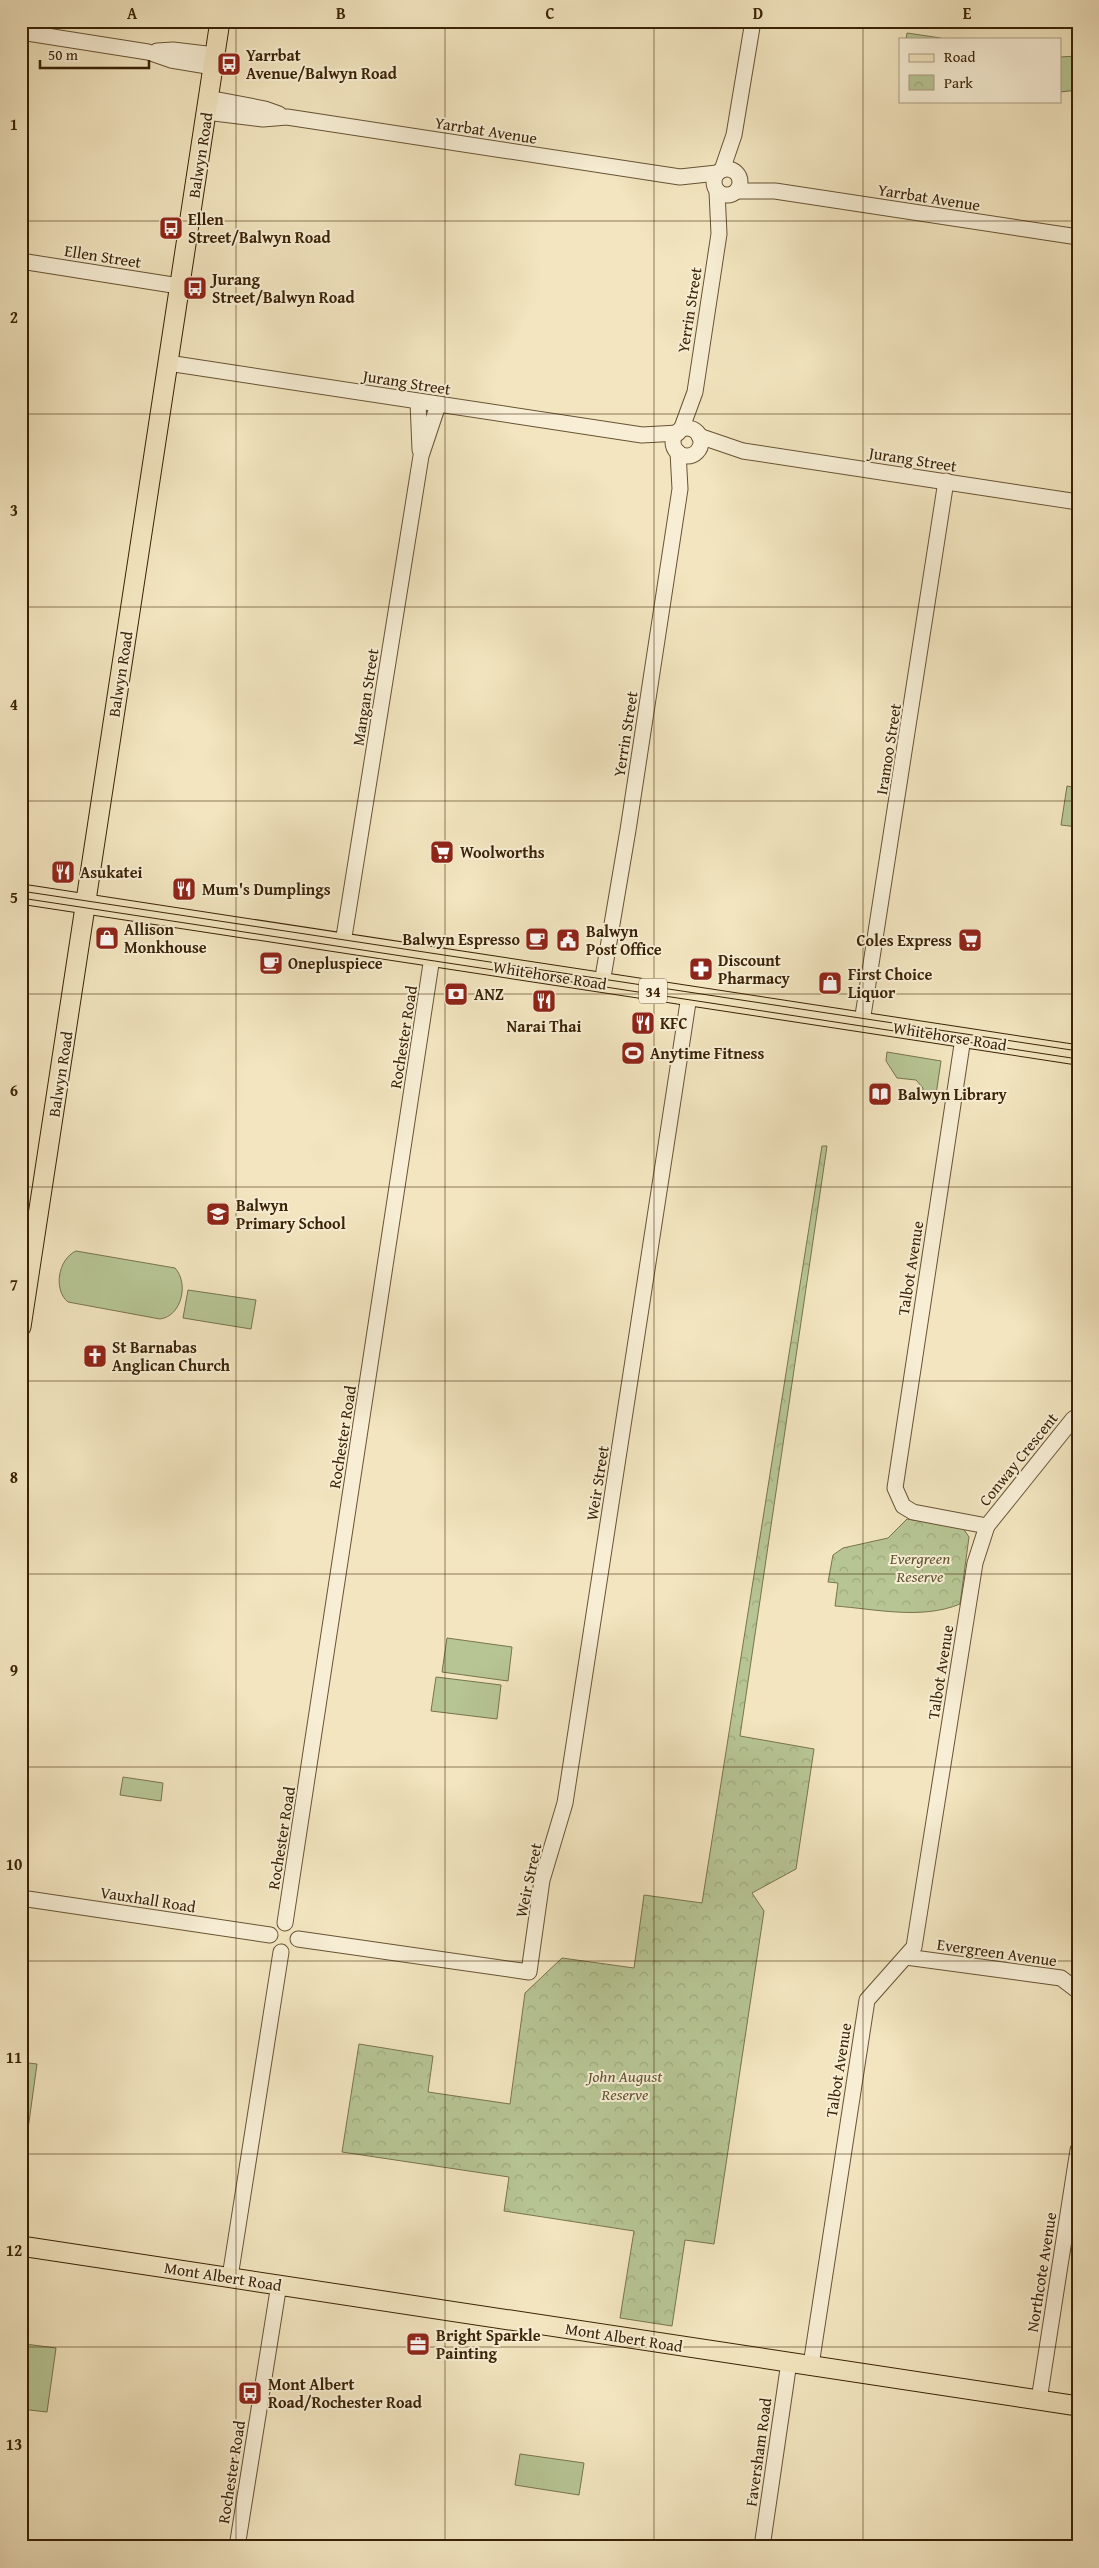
<svg xmlns="http://www.w3.org/2000/svg" width="1099" height="2568" font-family="'Gentium Book Plus',serif">
<style>
.park{fill:url(#park-crowns);stroke:#78744c}
.garden{fill:#b7c594;stroke:#78744c}
.lines{fill:none;stroke-linecap:round;stroke-linejoin:round}
.minor-casing{stroke:#685334;stroke-width:17}
.major-casing{stroke:#3a2205;stroke-width:21}
.minor{stroke:#f7eed5;stroke-width:15}
.major{stroke:#f2e5bf;stroke-width:19}
.tram{stroke:#3a2205;stroke-width:1}
.grid{fill:none;stroke:#3a2205;stroke-width:1;stroke-opacity:0.55}
.labels{text-anchor:middle;dominant-baseline:central;stroke-width:4;stroke-linejoin:round;paint-order:stroke}
.shield{fill:#f7eed5;stroke:#735f43;stroke-width:1}
.shield-label{font-size:15px;font-weight:bold;fill:#3a2205}
.poi-label{font-size:16px;font-weight:bold;fill:#3a2205;stroke:#f7eed5;text-anchor:start}
.street-label{font-size:16px;fill:#3a2205;stroke:#f7eed5}
.park-label{font-size:16px;font-style:italic;fill:#605330;stroke:#f7eed5}
.neatline{fill:none;stroke:#3a2205;stroke-width:2}
.grid-label{font-size:16px;text-anchor:middle;font-weight:bold;fill:#3a2205}
</style>
<defs>
<pattern id="park-crowns" width="20" height="18" patternUnits="userSpaceOnUse" patternTransform="scale(1.25)"><rect width="20" height="18" fill="#b7c594"/><path d="M2 6a3 3 0 1 1 6 0M12 15a3 3 0 1 1 6 0" fill="none" stroke="#9ea97e"/></pattern>
</defs>
<rect width="100%" height="100%" fill="#f2e5bf"/>
<filter id="stains"><feTurbulence type="fractalNoise" baseFrequency=".004" numOctaves="4"/><feColorMatrix values="0 0 0 0 .2 0 0 0 0 .09 0 0 0 0 .02 0 0 0 .5 -.17"/></filter>
<radialGradient id="worn" r=".72"><stop offset=".6" stop-color="#630" stop-opacity="0"/><stop offset="1" stop-color="#630" stop-opacity=".3"/></radialGradient>
<!-- park -->
<g class="park">
<path d="M822,1146H827L740,1736L814,1749L796,1869L752,1893L764,1911L714,2244L685,2240L672,2326L620,2318L634,2231L504,2211L509,2177L342,2152L359,2044L433,2056L428,2092L510,2104L525,1993L562,1958L634,1968L644,1895L702,1903Z"/>
<path d="M907,1519L963,1528L969,1537L960,1604C921,1620 876,1609 835,1606L838,1583L828,1582L833,1555L843,1548L888,1538Z"/>
</g>
<!-- garden -->
<g class="garden">
<path d="M907,33L941,38V39H906Z"/>
<path d="M1078,56V90L1060,92V57Z"/>
<path d="M1067,786L1078,788V827L1061,825Z"/>
<path d="M887,1052L941,1061L935,1101L922,1100L923,1088L916,1080L897,1078L886,1061Z"/>
<path d="M76,1251L175,1268C189,1283 182,1316 160,1319L68,1302C53,1290 58,1259 76,1251Z"/>
<path d="M188,1290L256,1300L251,1329L183,1318Z"/>
<path d="M447,1638L512,1647L508,1681L442,1672Z"/>
<path d="M436,1677L501,1685L497,1719L431,1711Z"/>
<path d="M123,1777L163,1783L161,1801L120,1795Z"/>
<path d="M21,2062L37,2064L28,2129L21,2128Z"/>
<path d="M25,2344L56,2348L47,2412L21,2409V2369Z"/>
<path d="M520,2454L584,2463L579,2495L515,2485Z"/>
</g>
<g class="lines">
<!-- minor casing -->
<g class="minor-casing">
<g id="minor">
<path d="M21,32L148,52L171,60L213,67"/>
<path d="M157,51L173,50L215,55"/>
<path d="M208,98L265,109L279,114"/>
<path d="M206,112L263,119L287,117L680,177L717,173"/>
<circle cx="727" cy="182" r="13"/>
<path d="M722,170L734,135L753,21"/>
<path d="M737,191H775L1078,237"/>
<path d="M21,261L179,286"/>
<path d="M168,363L642,435L678,433"/>
<path d="M418,402L420,450"/>
<circle cx="687" cy="442" r="14"/>
<path d="M681,430L695,392L719,234L717,192"/>
<path d="M699,436L743,451L1078,502"/>
<path d="M343,943L421,456L438,405"/>
<path d="M602,983L628,830L680,489L678,452"/>
<path d="M862,1022L946,481"/>
<path d="M987,1526L1073,1419L1078,1416"/>
<path d="M21,1898L270,1935"/>
<path d="M285,1923L432,957"/>
<path d="M298,1939L529,1972L542,1880L565,1803L689,996"/>
<path d="M906,1957L1061,1978L1078,1991"/>
<path d="M230,2277L281,1952"/>
<path d="M811,2365L867,2000L914,1947L975,1563L987,1526L913,1512L903,1506L895,1488L963,1038"/>
<path d="M1039,2400L1078,2150"/>
<path d="M237,2547L279,2284"/>
<path d="M762,2547L789,2362"/>
</g>
</g>
<!-- major casing -->
<g class="major-casing">
<g id="major">
<path d="M21,894L1078,1055"/>
<path d="M21,1327L220,21"/>
<path d="M21,2246L1078,2406"/>
</g>
</g>
<!-- minor -->
<use href="#minor" class="minor"/>
<!-- major -->
<use href="#major" class="major"/>
<!-- tram -->
<g class="tram">
<path d="M21,891L1078,1051"/>
<path d="M21,898L1078,1059"/>
</g>
</g>
<!-- grid -->
<path class="grid" d="M236,21V2547M445,21V2547M654,21V2547M863,21V2547M21,221H1078M21,414H1078M21,607H1078M21,801H1078M21,994H1078M21,1187H1078M21,1381H1078M21,1574H1078M21,1767H1078M21,1961H1078M21,2154H1078M21,2347H1078"/>
<!-- icons -->
<defs>
<g id="bus-square" transform="scale(1.25)"><rect x="-9" y="-9" width="18" height="18" rx="4" fill="#8f2418" stroke="#f7eed5"/><path d="M-5-6H5V4H4V6H2V4H-2V6H-4V4H-5ZM-3.5-4V0h7V-4ZM-3.5 1.2v1.5H-2V1.2ZM2 1.2v1.5H3.5V1.2Z" fill="#fff"/></g>
<g id="supermarket-square" transform="scale(1.25)"><rect x="-9" y="-9" width="18" height="18" rx="4" fill="#8f2418" stroke="#f7eed5"/><path d="M-6-5.5h2.5l.6 2H6L4.5 2H-2.5L-4.4-4H-6ZM-1.5 3.2a1.3 1.3 0 1 0 .1 0ZM3 3.2a1.3 1.3 0 1 0 .1 0Z" fill="#fff"/></g>
<g id="restaurant-square" transform="scale(1.25)"><rect x="-9" y="-9" width="18" height="18" rx="4" fill="#8f2418" stroke="#f7eed5"/><path d="M-5-6h1v4h1v-4h1v4h1v-4h1v5L-1.5 .5V6h-2V.5L-5-1ZM5-6V6H3V1.5H1.5Q1.5-4 5-6Z" fill="#fff"/></g>
<g id="shop-square" transform="scale(1.25)"><rect x="-9" y="-9" width="18" height="18" rx="4" fill="#8f2418" stroke="#f7eed5"/><path d="M-5-2.5h2.3a2.7 3.5 0 0 1 5.4 0H5L5.5 6h-11ZM-1.5-2.5h3a1.5 2.3 0 0 0-3 0Z" fill="#fff"/></g>
<g id="cafe-square" transform="scale(1.25)"><rect x="-9" y="-9" width="18" height="18" rx="4" fill="#8f2418" stroke="#f7eed5"/><path d="M-5.5-4.5H6V0H3Q3 3.5 0 3.5H-2.5Q-5.5 3.5-5.5 0ZM3-3.2v2h1.7v-2ZM-6 4.5H4V6H-6Z" fill="#fff"/></g>
<g id="civic-square" transform="scale(1.25)"><rect x="-9" y="-9" width="18" height="18" rx="4" fill="#8f2418" stroke="#f7eed5"/><path d="M-.6-6.5H3V-4.5H.6V-3L4-1V1h2V6H-6V1h2V-1L-.6-3ZM-1.2 2.5V6h2.4V2.5Z" fill="#fff"/></g>
<g id="pharmacy-square" transform="scale(1.25)"><rect x="-9" y="-9" width="18" height="18" rx="4" fill="#8f2418" stroke="#f7eed5"/><path d="M-2-6h4v4h4v4h-4v4h-4v-4h-4v-4h4Z" fill="#fff"/></g>
<g id="bank-square" transform="scale(1.25)"><rect x="-9" y="-9" width="18" height="18" rx="4" fill="#8f2418" stroke="#f7eed5"/><path d="M-6-4H6V4H-6ZM0-2.3a2.3 2.3 0 1 0 0 4.6a2.3 2.3 0 1 0 0-4.6Z" fill="#fff"/></g>
<g id="stadium-square" transform="scale(1.25)"><rect x="-9" y="-9" width="18" height="18" rx="4" fill="#8f2418" stroke="#f7eed5"/><path d="M0-5a6.5 5 0 1 0 0 10a6.5 5 0 1 0 0-10ZM-3.5-1.8h7v3.6h-7Z" fill="#fff"/></g>
<g id="library-square" transform="scale(1.25)"><rect x="-9" y="-9" width="18" height="18" rx="4" fill="#8f2418" stroke="#f7eed5"/><path d="M-6-4Q-3-5.5-.7-3.5V5Q-3 3-6 4ZM6-4Q3-5.5 .7-3.5V5Q3 3 6 4Z" fill="#fff"/></g>
<g id="school-square" transform="scale(1.25)"><rect x="-9" y="-9" width="18" height="18" rx="4" fill="#8f2418" stroke="#f7eed5"/><path d="M0-5L7-2L0 1L-7-2ZM-4 1L0 2.5L4 1V4Q0 6-4 4Z" fill="#fff"/></g>
<g id="church-square" transform="scale(1.25)"><rect x="-9" y="-9" width="18" height="18" rx="4" fill="#8f2418" stroke="#f7eed5"/><path d="M-1.2-6h2.4v3.5h3.3v2.4h-3.3V6h-2.4V-.1h-3.3v-2.4h3.3Z" fill="#fff"/></g>
<g id="office-square" transform="scale(1.25)"><rect x="-9" y="-9" width="18" height="18" rx="4" fill="#8f2418" stroke="#f7eed5"/><path d="M-6-3h4V-5.5h4V-3h4V5H-6ZM-1-4.5V-3h2v-1.5ZM-6 0V1H6V0Z" fill="#fff"/></g>
</defs>
<g fill-rule="evenodd">
<use href="#bus-square" x="229" y="64"/>
<use href="#bus-square" x="171" y="228"/>
<use href="#bus-square" x="195" y="288"/>
<use href="#supermarket-square" x="442" y="852"/>
<use href="#restaurant-square" x="63" y="872"/>
<use href="#restaurant-square" x="184" y="889"/>
<use href="#shop-square" x="107" y="938"/>
<use href="#cafe-square" x="537" y="939"/>
<use href="#civic-square" x="568" y="940"/>
<use href="#supermarket-square" x="970" y="940"/>
<use href="#cafe-square" x="271" y="963"/>
<use href="#pharmacy-square" x="701" y="969"/>
<use href="#shop-square" x="830" y="983"/>
<use href="#bank-square" x="456" y="994"/>
<use href="#restaurant-square" x="544" y="1001"/>
<use href="#restaurant-square" x="643" y="1023"/>
<use href="#stadium-square" x="633" y="1053"/>
<use href="#library-square" x="880" y="1094"/>
<use href="#school-square" x="218" y="1214"/>
<use href="#church-square" x="95" y="1356"/>
<use href="#office-square" x="418" y="2344"/>
<use href="#bus-square" x="250" y="2393"/>
</g>
<g class="labels">
<!-- shield labels -->
<rect class="shield" x="639" y="978.5" width="28" height="25" rx="4"/>
<g class="shield-label">
<text x="653" y="991">34</text>
</g>
<!-- poi labels -->
<g class="poi-label">
<text x="246" y="55">Yarrbat<tspan x="246" dy="18">Avenue/Balwyn Road</tspan></text>
<text x="188" y="219">Ellen<tspan x="188" dy="18">Street/Balwyn Road</tspan></text>
<text x="212" y="279">Jurang<tspan x="212" dy="18">Street/Balwyn Road</tspan></text>
<text x="460" y="852">Woolworths</text>
<text x="80" y="872">Asukatei</text>
<text x="202" y="889">Mum's Dumplings</text>
<text x="124" y="929">Allison<tspan x="124" dy="18">Monkhouse</tspan></text>
<text x="586" y="931">Balwyn<tspan x="586" dy="18">Post Office</tspan></text>
<text x="520" y="939" text-anchor="end">Balwyn Espresso</text>
<text x="952" y="940" text-anchor="end">Coles Express</text>
<text x="718" y="960">Discount<tspan x="718" dy="18">Pharmacy</tspan></text>
<text x="288" y="963">Onepluspiece</text>
<text x="848" y="974">First Choice<tspan x="848" dy="18">Liquor</tspan></text>
<text x="474" y="994">ANZ</text>
<text x="660" y="1023">KFC</text>
<text x="544" y="1026" text-anchor="middle">Narai Thai</text>
<text x="650" y="1053">Anytime Fitness</text>
<text x="898" y="1094">Balwyn Library</text>
<text x="236" y="1205">Balwyn<tspan x="236" dy="18">Primary School</tspan></text>
<text x="112" y="1347">St Barnabas<tspan x="112" dy="18">Anglican Church</tspan></text>
<text x="436" y="2335">Bright Sparkle<tspan x="436" dy="18">Painting</tspan></text>
<text x="268" y="2384">Mont Albert<tspan x="268" dy="18">Road/Rochester Road</tspan></text>
</g>
<!-- street labels -->
<g class="street-label">
<text transform="translate(486 130) rotate(9)">Yarrbat Avenue</text>
<text transform="translate(200 155) rotate(-81)">Balwyn Road</text>
<text transform="translate(929 197) rotate(9)">Yarrbat Avenue</text>
<text transform="translate(103 256) rotate(9)">Ellen Street</text>
<text transform="translate(689 310) rotate(-81)">Yerrin Street</text>
<text transform="translate(407 382) rotate(9)">Jurang Street</text>
<text transform="translate(913 459) rotate(9)">Jurang Street</text>
<text transform="translate(120 674) rotate(-81)">Balwyn Road</text>
<text transform="translate(365 697) rotate(-81)">Mangan Street</text>
<text transform="translate(625 734) rotate(-81)">Yerrin Street</text>
<text transform="translate(888 749) rotate(-81)">Iramoo Street</text>
<text transform="translate(550 975) rotate(9)">Whitehorse Road</text>
<text transform="translate(950 1036) rotate(9)">Whitehorse Road</text>
<text transform="translate(403 1037) rotate(-81)">Rochester Road</text>
<text transform="translate(60 1074) rotate(-81)">Balwyn Road</text>
<text transform="translate(910 1268) rotate(-81)">Talbot Avenue</text>
<text transform="translate(342 1437) rotate(-81)">Rochester Road</text>
<text transform="translate(1018 1459) rotate(-51)">Conway Crescent</text>
<text transform="translate(597 1483) rotate(-81)">Weir Street</text>
<text transform="translate(940 1672) rotate(-81)">Talbot Avenue</text>
<text transform="translate(281 1838) rotate(-81)">Rochester Road</text>
<text transform="translate(528 1880) rotate(-78)">Weir Street</text>
<text transform="translate(148 1899) rotate(9)">Vauxhall Road</text>
<text transform="translate(997 1952) rotate(8)">Evergreen Avenue</text>
<text transform="translate(838 2070) rotate(-81)">Talbot Avenue</text>
<text transform="translate(1041 2272) rotate(-81)">Northcote Avenue</text>
<text transform="translate(223 2276) rotate(9)">Mont Albert Road</text>
<text transform="translate(624 2337) rotate(9)">Mont Albert Road</text>
<text transform="translate(758 2452) rotate(-82)">Faversham Road</text>
<text transform="translate(231 2472) rotate(-81)">Rochester Road</text>
</g>
<!-- park labels -->
<g class="park-label">
<text x="920" y="1558">Evergreen<tspan x="920" dy="18">Reserve</tspan></text>
<text x="625" y="2076">John August<tspan x="625" dy="18">Reserve</tspan></text>
</g>
</g>
<!-- margin -->
<rect width="1099" height="2568" fill="none" stroke="#f2e5bf" stroke-width="55"/>
<!-- legend -->
<rect x="899" y="38" width="162" height="65" fill="#f7eed5" stroke="#ab9c82"/>
<rect x="909" y="54" width="25" height="8" fill="#f2e5bf" stroke="#ab9c82"/>
<text x="944" y="62" font-size="15" fill="#3a2205">Road</text>
<rect x="909" y="75" width="25" height="15" fill="url(#park-crowns)" stroke="#ab9c82"/>
<text x="944" y="88" font-size="15" fill="#3a2205">Park</text>
<!-- scale -->
<path d="M40 60v8h109v-8" fill="none" stroke="#3a2205" stroke-width="2.5"/>
<text x="48" y="60" font-size="15" fill="#3a2205" stroke="#f7eed5" stroke-width="4" paint-order="stroke">50 m</text>
<rect x="28" y="28" width="1044" height="2512" class="neatline"/>
<g class="grid-label">
<text x="132" y="19">A</text>
<text x="341" y="19">B</text>
<text x="550" y="19">C</text>
<text x="758" y="19">D</text>
<text x="967" y="19">E</text>
<text x="14" y="130">1</text>
<text x="14" y="323">2</text>
<text x="14" y="516">3</text>
<text x="14" y="710">4</text>
<text x="14" y="903">5</text>
<text x="14" y="1096">6</text>
<text x="14" y="1290">7</text>
<text x="14" y="1483">8</text>
<text x="14" y="1676">9</text>
<text x="14" y="1870">10</text>
<text x="14" y="2063">11</text>
<text x="14" y="2256">12</text>
<text x="14" y="2450">13</text>
</g>
<rect width="100%" height="100%" filter="url(#stains)"/>
<rect width="100%" height="100%" fill="url(#worn)"/>
</svg>
